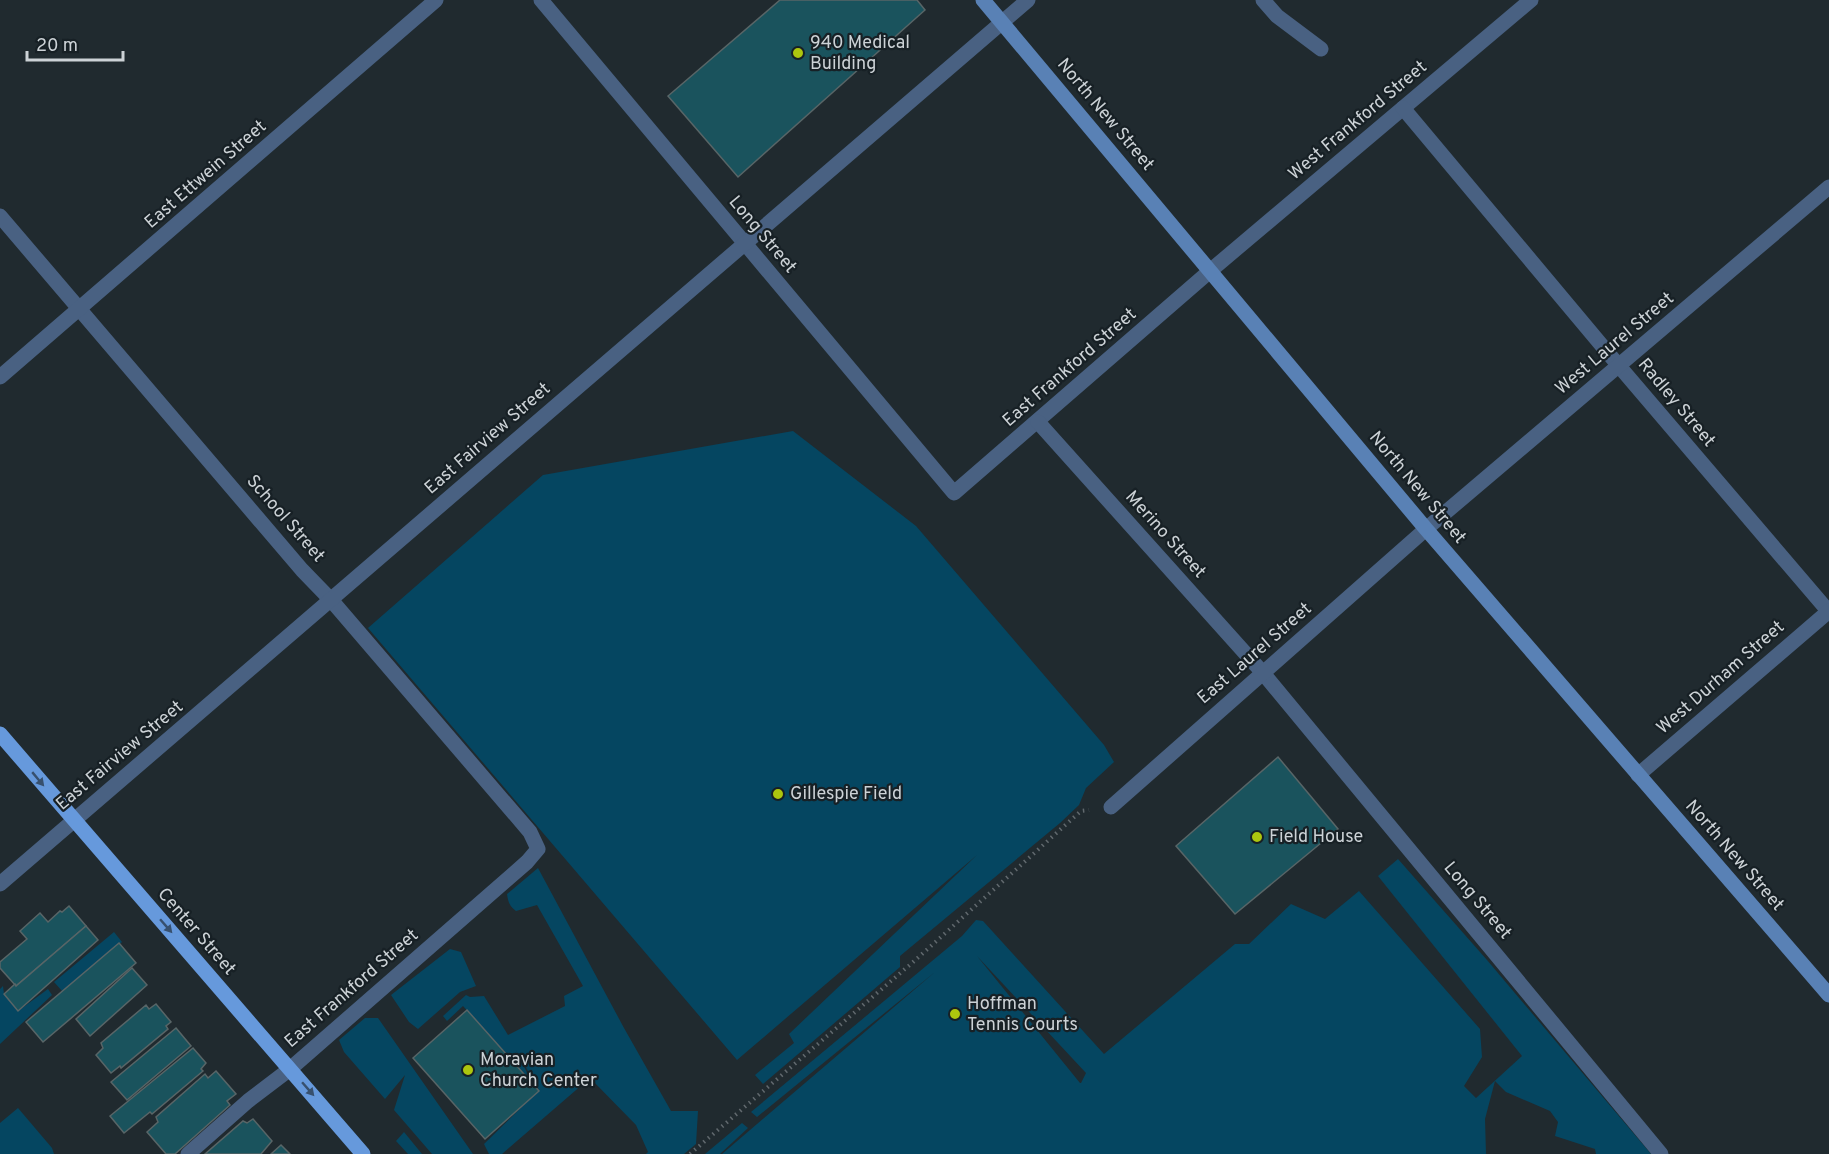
<svg xmlns="http://www.w3.org/2000/svg" width="1829" height="1154" font-family="Overpass,sans-serif">
<style>
.green{fill:#054661;fill-rule:evenodd}
.building{fill:#1a535d;stroke:#586567;stroke-width:1.5}
.lines{fill:none;stroke-linecap:round;stroke-linejoin:round}
.path{stroke:#61696e;stroke-width:4;stroke-dasharray:1.5 4.5;stroke-linecap:butt}
.lane{stroke:#496182;stroke-width:15}
.street{stroke:#496182;stroke-width:15}
.secondary{stroke:#5981b5;stroke-width:15}
.primary{stroke:#6699dc;stroke-width:15}
.oneway{fill:#37506e}
.poi-dot{fill:#adc60e;stroke:#172025;stroke-width:2}
.labels{text-anchor:middle;dominant-baseline:central;stroke-width:4.5;stroke-linejoin:round;paint-order:stroke}
.poi-label{font-size:18px;fill:#ccd2d6;stroke:#172025;text-anchor:start}
.street-label{font-size:18px;fill:#ccd2d6;stroke:#172025}
</style>
<rect width="100%" height="100%" fill="#202a2f"/>
<!-- green -->
<g class="green">
<path d="M793,431L916,526L1104,745L1114,762L1086,788L1079,805L1060,823L900,956V967L763,1084L755,1075L794,1043L789,1034L977,855L737,1060L368,628L543,475Z"/>
<path d="M1398,859L1487,960L1651,1154H1596L1595,1149L1555,1136L1558,1122L1550,1111L1506,1092L1495,1081L1485,1119L1486,1154H722L935,972L757,1117L751,1112L962,936L976,920L983,921L1104,1054L1235,944H1249L1291,904L1325,919L1359,891L1480,1029L1482,1057L1464,1086L1476,1098L1522,1056L1378,876ZM977,956L1086,1073L1081,1083H1080Z"/>
<path d="M538,868L624,1028L671,1111H698L696,1144L684,1154H646L648,1152L636,1125L590,1078L502,1154H489L484,1144L539,1090L516,1050L531,1081L463,1006L447,1021L443,1016L466,995L470,997L484,996L508,1035L565,1006L564,996L583,986L537,905L516,911C510,907 508,902 507,894Z"/>
<path d="M114,932L122,942L63,992L54,982Z"/>
<path d="M450,949L461,952L476,986L460,992L418,1029L409,1022L391,995Z"/>
<path d="M3,986L4,994L18,1011L48,989L52,995L0,1044V989Z"/>
<path d="M365,1018H378L473,1154H432L394,1110L405,1075L385,1099L344,1052L339,1040Z"/>
<path d="M18,1108L52,1148L54,1154H0V1123Z"/>
<path d="M742,1123L748,1128L720,1154H705Z"/>
<path d="M404,1132L422,1154H408L396,1141Z"/>
</g>
<!-- building -->
<g class="building">
<path d="M780,0H917L925,10L738,177L668,96Z"/>
<path d="M1278,757L1338,829L1235,914L1176,846Z"/>
<path d="M69,906L86,926L16,986L0,968V962L27,939L20,931L40,913L48,922L60,911L62,912Z"/>
<path d="M86,926L98,940L18,1011L4,994L15,984L16,986Z"/>
<path d="M119,943L136,963L43,1042L26,1022Z"/>
<path d="M132,968L147,985L90,1036L76,1019Z"/>
<path d="M156,1004L171,1022L166,1026L168,1029L121,1068L120,1066L111,1073L96,1055L103,1048L101,1043L146,1005L149,1009Z"/>
<path d="M467,1010L539,1091L485,1139L413,1058Z"/>
<path d="M176,1028L191,1046L127,1100L111,1082Z"/>
<path d="M193,1048L206,1063L201,1069L203,1071L152,1114L150,1112L124,1133L110,1116Z"/>
<path d="M216,1071L236,1094L227,1101L230,1105L175,1154H166L147,1132L158,1122L156,1117L205,1074L208,1078Z"/>
<path d="M253,1119L272,1141L261,1154H205L243,1121L247,1123Z"/>
<path d="M281,1145L290,1154H271Z"/>
</g>
<g class="lines">
<!-- path -->
<path class="path" d="M690,1154L912,963L1081,811L1089,810"/>
<!-- lane -->
<g class="lane">
<path d="M541,0L954,493L1210,271L1531,0"/>
<path d="M1263,0L1277,16L1321,49"/>
<path d="M1403,108L1619,366L1829,612"/>
<path d="M0,216L302,570L332,601L530,832L538,849L527,862L290,1069L248,1101L188,1154"/>
<path d="M1038,422L1263,673L1661,1154"/>
<path d="M1638,775L1829,611"/>
</g>
<!-- street -->
<g class="street">
<path d="M0,377L436,0"/>
<path d="M1111,807L1426,529L1829,187"/>
<path d="M0,884L1028,0"/>
</g>
<!-- secondary -->
<path class="secondary" d="M983,0L1426,529L1829,995"/>
<!-- primary -->
<path class="primary" d="M0,734L363,1154"/>
</g>
<!-- one-way arrows -->
<defs><path id="oneway-solid" d="M-6-.8H1V-3.2L6.5 0L1 3.2V.8H-6Z" transform="scale(1.5)"/></defs>
<g class="oneway">
<use href="#oneway-solid" transform="translate(38 779) rotate(50)"/>
<use href="#oneway-solid" transform="translate(166 926) rotate(49)"/>
<use href="#oneway-solid" transform="translate(308 1089) rotate(49)"/>
</g>
<!-- markers -->
<g class="poi-dot">
<circle cx="798" cy="53" r="6"/>
<circle cx="778" cy="794" r="6"/>
<circle cx="1257" cy="837" r="6"/>
<circle cx="955" cy="1014" r="6"/>
<circle cx="468" cy="1070" r="6"/>
</g>
<g class="labels">
<!-- poi labels -->
<g class="poi-label">
<text x="810" y="43">940 Medical<tspan x="810" dy="21">Building</tspan></text>
<text x="790" y="794">Gillespie Field</text>
<text x="1269" y="837">Field House</text>
<text x="967" y="1004">Hoffman<tspan x="967" dy="21">Tennis Courts</tspan></text>
<text x="480" y="1060">Moravian<tspan x="480" dy="21">Church Center</tspan></text>
</g>
<!-- street labels -->
<g class="street-label">
<text transform="translate(1105 115) rotate(50)">North New Street</text>
<text transform="translate(1358 121) rotate(-40)">West Frankford Street</text>
<text transform="translate(206 175) rotate(-41)">East Ettwein Street</text>
<text transform="translate(762 235) rotate(50)">Long Street</text>
<text transform="translate(1615 344) rotate(-40)">West Laurel Street</text>
<text transform="translate(1070 368) rotate(-41)">East Frankford Street</text>
<text transform="translate(1676 403) rotate(50)">Radley Street</text>
<text transform="translate(488 439) rotate(-41)">East Fairview Street</text>
<text transform="translate(1417 488) rotate(50)">North New Street</text>
<text transform="translate(285 519) rotate(49)">School Street</text>
<text transform="translate(1165 535) rotate(48)">Merino Street</text>
<text transform="translate(1255 654) rotate(-41)">East Laurel Street</text>
<text transform="translate(1721 678) rotate(-41)">West Durham Street</text>
<text transform="translate(120 756) rotate(-40)">East Fairview Street</text>
<text transform="translate(1734 856) rotate(49)">North New Street</text>
<text transform="translate(1477 901) rotate(50)">Long Street</text>
<text transform="translate(196 932) rotate(49)">Center Street</text>
<text transform="translate(352 989) rotate(-41)">East Frankford Street</text>
</g>
</g>
<!-- scale -->
<path d="M27 51v9h96v-9" fill="none" stroke="#ccd2d6" stroke-width="3"/>
<text x="36" y="51" font-size="18" fill="#ccd2d6" stroke="#172025" stroke-width="4.5" paint-order="stroke">20 m</text>
</svg>
